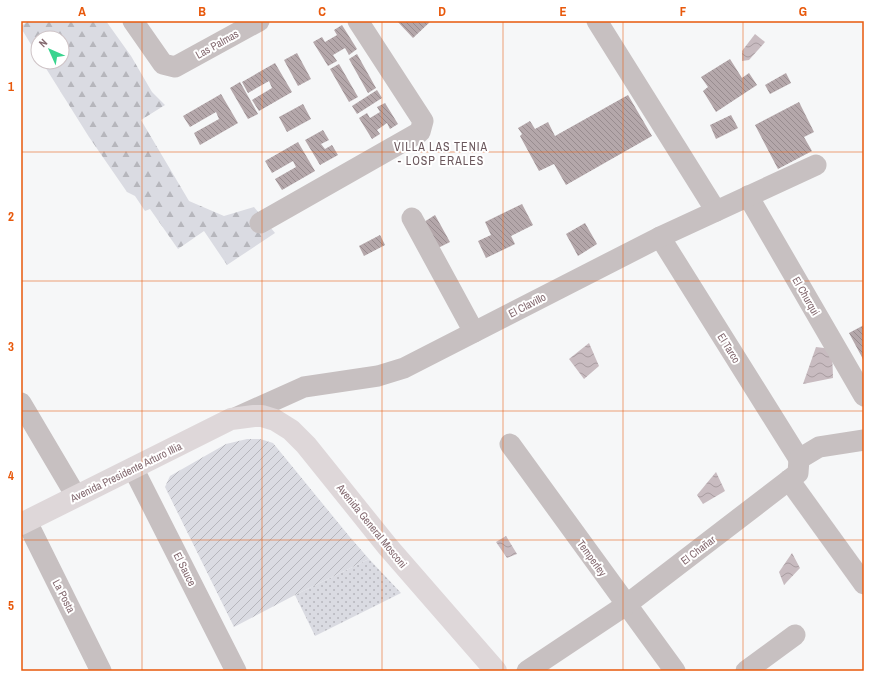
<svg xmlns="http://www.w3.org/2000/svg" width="885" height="692" font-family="'Archivo Narrow',sans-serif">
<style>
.grass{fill:url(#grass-dots)}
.forest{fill:url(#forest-firs)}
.garden{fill:url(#garden-furrows)}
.water{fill:url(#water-waves)}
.building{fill:url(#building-back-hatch)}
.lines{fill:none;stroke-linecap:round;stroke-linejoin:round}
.minor{stroke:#c7c0c1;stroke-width:21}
.major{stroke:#ded7d9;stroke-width:22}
.grid{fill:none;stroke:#e8590c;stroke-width:1;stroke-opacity:0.55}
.labels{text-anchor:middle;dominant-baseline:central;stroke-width:4;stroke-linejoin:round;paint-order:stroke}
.street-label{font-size:11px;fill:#846a70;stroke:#fff}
.neighbourhood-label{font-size:12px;letter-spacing:1px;fill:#6a575c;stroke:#fff}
.neatline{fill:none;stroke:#e8590c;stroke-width:1.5}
.grid-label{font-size:13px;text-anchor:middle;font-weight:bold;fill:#e8590c}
</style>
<defs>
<pattern id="grass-dots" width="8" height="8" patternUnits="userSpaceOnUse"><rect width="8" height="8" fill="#dadbe2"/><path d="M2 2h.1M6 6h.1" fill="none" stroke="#b6b6bc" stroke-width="1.8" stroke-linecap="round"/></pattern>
<pattern id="forest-firs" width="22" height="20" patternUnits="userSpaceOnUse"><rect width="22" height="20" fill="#dadbe2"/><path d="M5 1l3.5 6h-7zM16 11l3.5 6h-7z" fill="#b6b6bc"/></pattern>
<pattern id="garden-furrows" width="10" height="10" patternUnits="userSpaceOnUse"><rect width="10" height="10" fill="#dadbe2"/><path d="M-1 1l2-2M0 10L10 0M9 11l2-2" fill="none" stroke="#b6b6bc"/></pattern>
<pattern id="water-waves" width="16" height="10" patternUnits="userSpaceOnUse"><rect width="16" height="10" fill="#c8bbc0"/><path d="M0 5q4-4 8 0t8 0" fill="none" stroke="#a89ca0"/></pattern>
<pattern id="building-back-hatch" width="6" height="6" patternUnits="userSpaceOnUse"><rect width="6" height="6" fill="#b4a7aa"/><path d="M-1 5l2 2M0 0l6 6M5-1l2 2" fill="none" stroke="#988c8f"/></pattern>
</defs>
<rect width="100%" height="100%" fill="#f6f7f8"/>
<!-- grass -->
<path class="grass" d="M369,559L401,593L315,636L295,595Z"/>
<!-- forest -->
<path class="forest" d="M29,21H106L131,56L152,92L165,105L141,120L189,201L224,216L254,207L275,233L227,265L204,231L178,249L150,209L145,211L135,196L127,192L89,137L42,62H62V38H38V56L21,28V26Z"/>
<!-- garden -->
<path class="garden" d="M247,439H260L273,443L349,536L369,559L295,595L234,627L165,487L170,476L226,444Z"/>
<!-- water -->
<g class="water">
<path d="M755,34L765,42L749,60L742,61V51Z"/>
<path d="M589,343L599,366L584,379L569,359Z"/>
<path d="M816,347L832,349L833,378L803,384Z"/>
<path d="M716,472L725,491L703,504L697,495Z"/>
<path d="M506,536L517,554L507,558L496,542Z"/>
<path d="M792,553L800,568L784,585L779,572Z"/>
</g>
<!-- building -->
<g class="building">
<path d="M397,21H431L413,38Z"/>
<path d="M342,25L357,49L349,55L345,48L333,55L337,61L328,66L313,42L322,37L325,42L337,35L334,30Z"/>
<path d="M297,53L311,79L298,86L284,60Z"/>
<path d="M357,54L376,88L368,93L349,59Z"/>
<path d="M730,59L742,78L749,73L757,85L716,112L703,91L708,87L701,77Z"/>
<path d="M275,63L292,92L259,111L252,100L272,88L269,81L248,93L242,82Z"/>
<path d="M339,64L358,97L349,102L330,69Z"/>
<path d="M786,73L791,83L770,94L765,85Z"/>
<path d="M240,82L258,114L248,119L230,88Z"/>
<path d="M377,90L382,98L357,114L352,106Z"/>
<path d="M221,94L238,123L200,145L194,133L219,119L216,112L190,127L183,116Z"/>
<path d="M628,95L652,136L566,185L554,164L539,171L520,136L522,134L518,128L530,121L535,129L548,122L555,136Z"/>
<path d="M799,102L814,132L804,137L812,151L778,169L755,125Z"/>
<path d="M385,103L398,124L390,129L387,123L377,130L380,134L372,139L359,118L367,113L370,118L380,112L377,107Z"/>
<path d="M303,104L311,119L287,132L279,117Z"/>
<path d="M731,115L738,128L716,139L710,125Z"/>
<path d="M323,130L329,140L321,144L325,149L332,145L338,155L320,165L305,140Z"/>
<path d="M298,142L315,171L282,190L275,179L296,167L293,161L272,173L265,161Z"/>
<path d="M522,204L533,225L511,236L515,244L486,258L478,241L491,235L485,222Z"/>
<path d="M435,215L450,242L438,248L424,222Z"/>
<path d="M585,223L597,244L578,256L566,234Z"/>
<path d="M380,235L385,245L364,256L359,246Z"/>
<path d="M864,325V361L849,333Z"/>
</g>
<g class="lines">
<!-- minor -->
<g class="minor">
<path d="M133,21L163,64L175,67L259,21"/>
<path d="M597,21L716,211"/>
<path d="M748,196L864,396"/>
<path d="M412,218L474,332"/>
<path d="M260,223L420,132L423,121L358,21"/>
<path d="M660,237L799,459"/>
<path d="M21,403L76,496"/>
<path d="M237,417L304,387L378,376L404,368L660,237L816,165"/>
<path d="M510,444L675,671"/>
<path d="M133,468L236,671"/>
<path d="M789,480L864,584"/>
<path d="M27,522L101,671"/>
<path d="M527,671L626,605L789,480L798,473L799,459L819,447L864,440"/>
<path d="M746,671L795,635"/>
</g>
<!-- major -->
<path class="major" d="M21,524L231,419L254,416H262L275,420L291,430L306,445L388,547L496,671"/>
</g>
<!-- grid -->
<path class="grid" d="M142,21V671M262,21V671M382,21V671M503,21V671M623,21V671M743,21V671M21,152H864M21,281H864M21,411H864M21,540H864"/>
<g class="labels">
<!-- street labels -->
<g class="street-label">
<text transform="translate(217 44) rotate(-29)">Las Palmas</text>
<text transform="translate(806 296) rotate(60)">El Churqui</text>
<text transform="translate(527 305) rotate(-27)">El Clavillo</text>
<text transform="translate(729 348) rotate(58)">El Tarco</text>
<text transform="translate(126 472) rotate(-26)">Avenida Presidente Arturo Illia</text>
<text transform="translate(372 526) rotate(51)">Avenida General Mosconi</text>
<text transform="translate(698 550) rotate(-37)">El Chañar</text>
<text transform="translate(592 558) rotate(54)">Temperley</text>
<text transform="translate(185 569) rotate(63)">El Sauce</text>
<text transform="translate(64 596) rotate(63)">La Posta</text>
</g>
<!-- neighbourhood labels -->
<g class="neighbourhood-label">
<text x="441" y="147">VILLA LAS TENIA<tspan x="441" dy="14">- LOSP ERALES</tspan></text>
</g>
</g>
<!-- border -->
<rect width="885" height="692" fill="none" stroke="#ffffff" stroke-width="44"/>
<!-- north arrow -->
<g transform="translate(50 50) rotate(315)"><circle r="19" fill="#ffffff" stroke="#cec3c6"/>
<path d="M0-3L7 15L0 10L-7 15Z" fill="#3ad48f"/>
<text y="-6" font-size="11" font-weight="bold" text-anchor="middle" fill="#846a70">N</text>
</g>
<rect x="22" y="22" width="841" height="648" class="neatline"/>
<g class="grid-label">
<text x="82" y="16">A</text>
<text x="202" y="16">B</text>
<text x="322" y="16">C</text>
<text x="442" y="16">D</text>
<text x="563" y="16">E</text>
<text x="683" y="16">F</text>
<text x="803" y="16">G</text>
<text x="11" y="91">1</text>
<text x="11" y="221">2</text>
<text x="11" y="351">3</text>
<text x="11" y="480">4</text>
<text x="11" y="610">5</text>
</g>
</svg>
